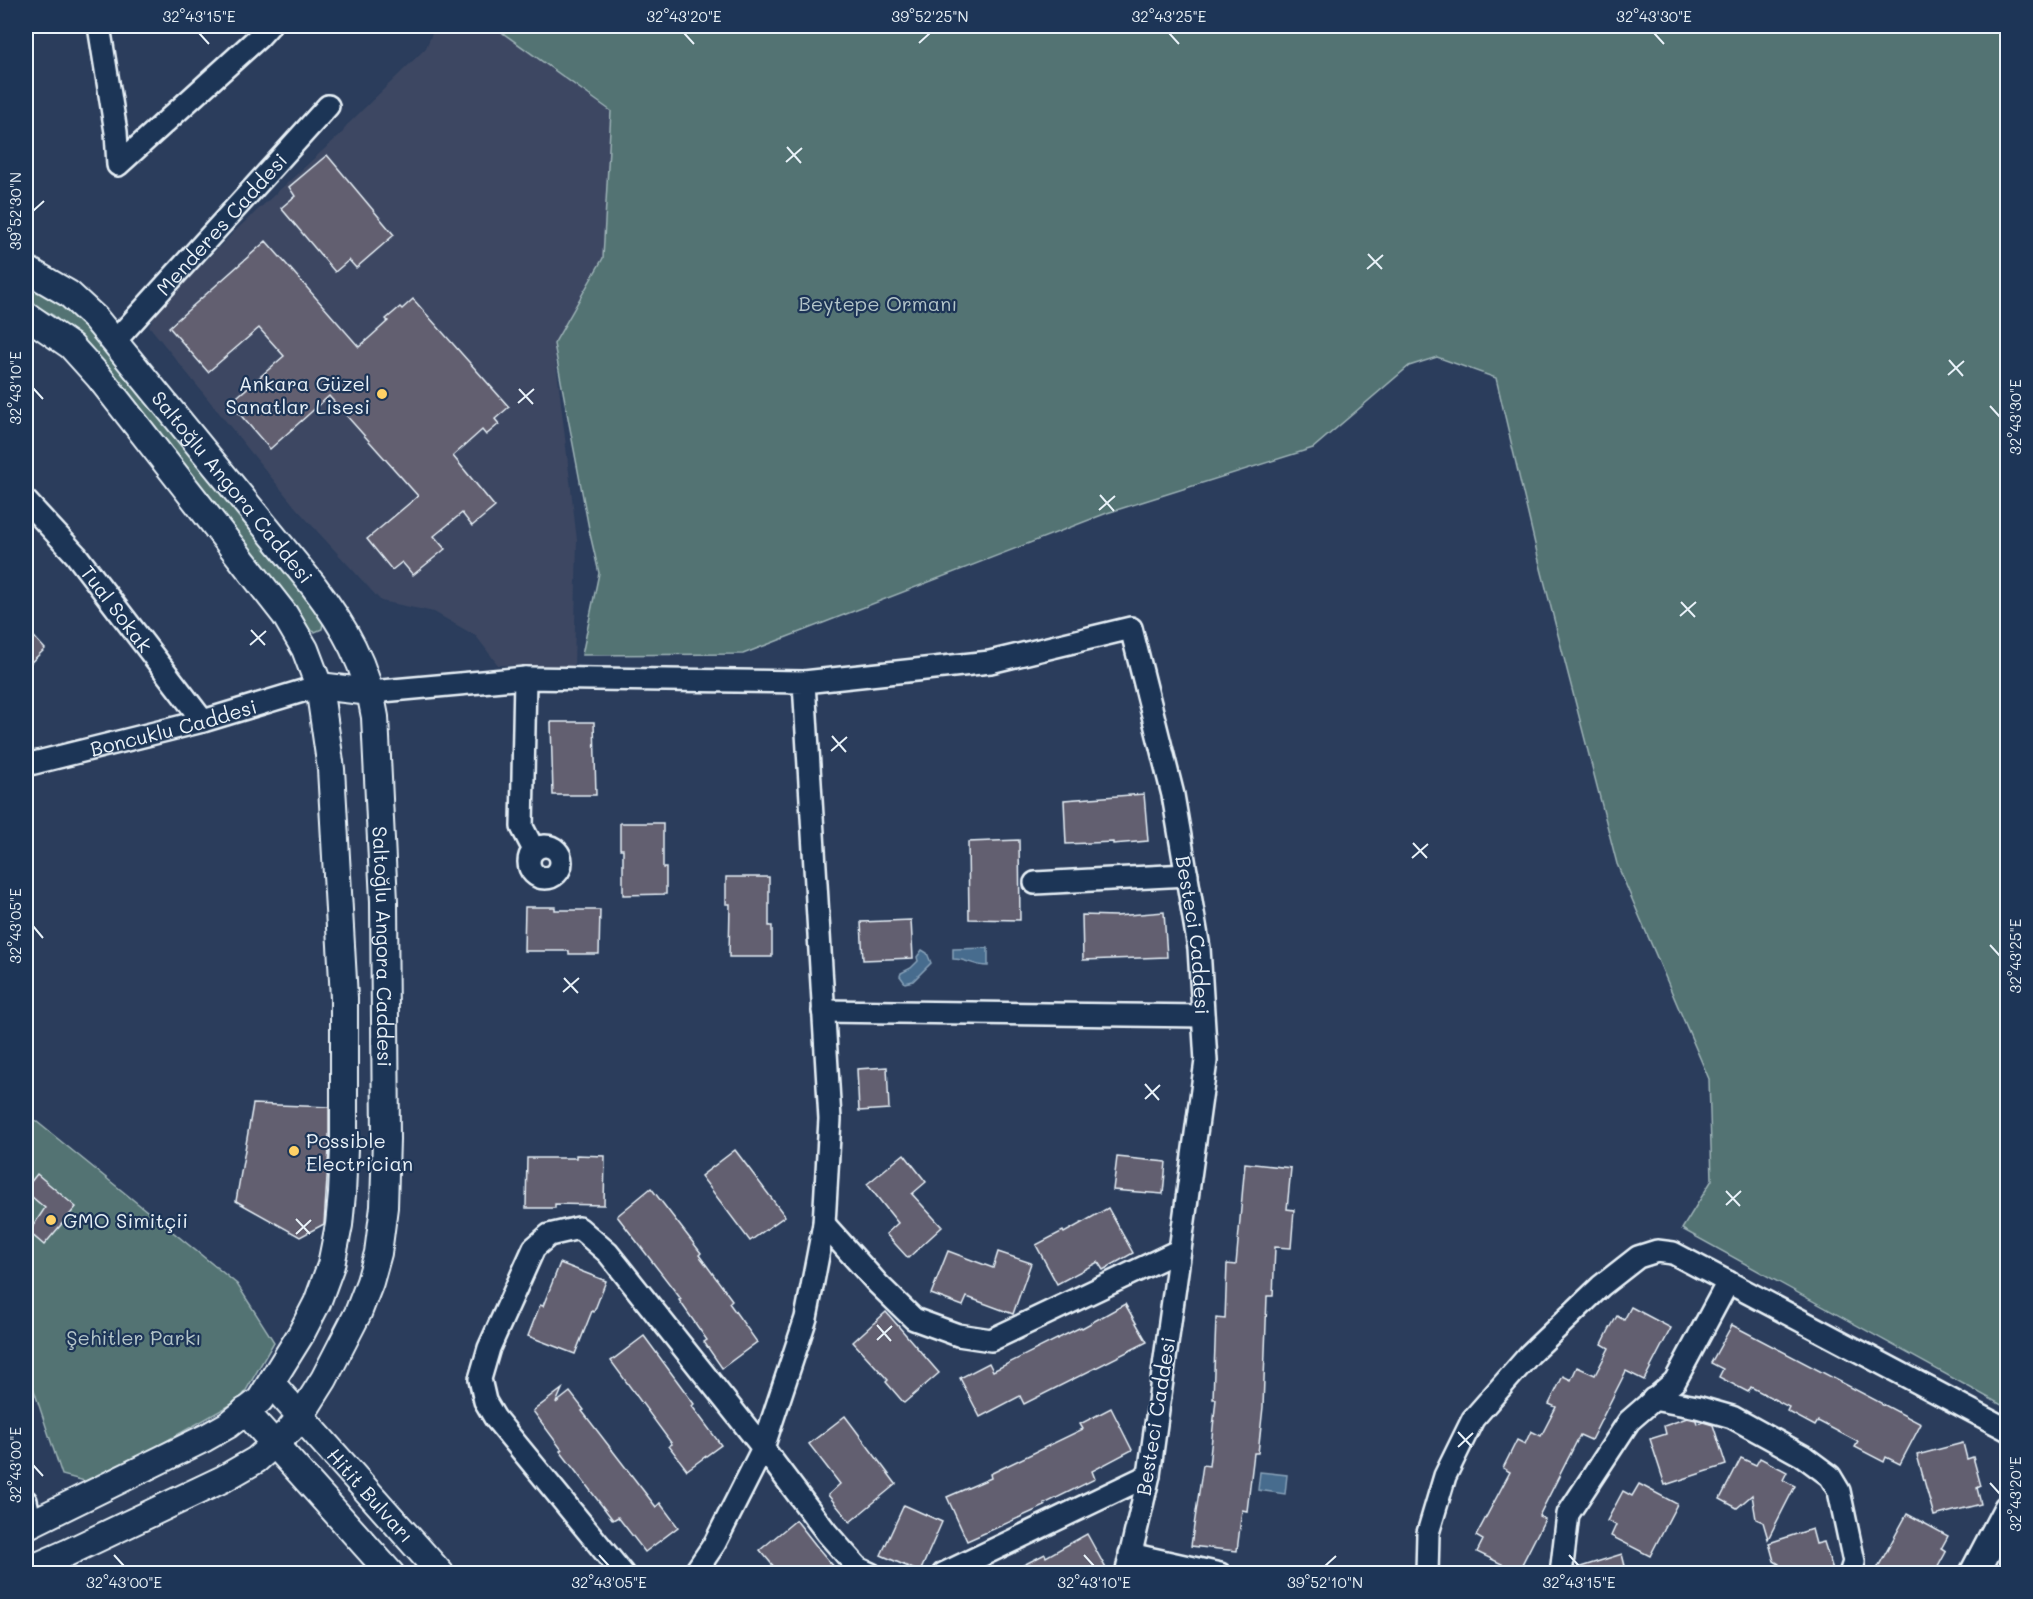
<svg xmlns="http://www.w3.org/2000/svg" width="2033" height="1599" font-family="Mali,sans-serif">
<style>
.built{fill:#3c4762}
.green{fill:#527373;stroke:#9db2b6;stroke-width:1.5}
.water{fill:#476c8e;stroke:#87a1b8;stroke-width:1.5}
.building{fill:#625e70;stroke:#e8f1f8;stroke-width:1.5}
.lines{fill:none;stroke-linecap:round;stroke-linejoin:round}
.minor-casing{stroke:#e8f1f8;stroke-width:26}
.tertiary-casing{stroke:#e8f1f8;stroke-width:30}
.secondary-casing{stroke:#e8f1f8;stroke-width:33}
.minor{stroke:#1d3557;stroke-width:21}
.tertiary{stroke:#1d3557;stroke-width:26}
.secondary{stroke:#1d3557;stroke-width:28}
.ticks{fill:none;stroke:#e8f1f8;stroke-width:2}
.poi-dot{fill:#ffd166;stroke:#1d3557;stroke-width:2}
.labels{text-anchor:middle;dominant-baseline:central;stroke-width:4.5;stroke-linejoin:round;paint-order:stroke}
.street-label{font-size:20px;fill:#e8f1f8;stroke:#1d3557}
.park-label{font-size:20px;fill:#b4c5c9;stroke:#1d3557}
.poi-label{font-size:20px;fill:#e8f1f8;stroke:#1d3557;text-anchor:start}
.neatline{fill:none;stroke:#e8f1f8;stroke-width:2}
.ticks-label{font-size:15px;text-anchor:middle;fill:#e8f1f8}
</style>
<rect width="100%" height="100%" fill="#2b3d5c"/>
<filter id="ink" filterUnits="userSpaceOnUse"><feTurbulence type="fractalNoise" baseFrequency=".0167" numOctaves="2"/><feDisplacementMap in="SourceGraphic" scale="12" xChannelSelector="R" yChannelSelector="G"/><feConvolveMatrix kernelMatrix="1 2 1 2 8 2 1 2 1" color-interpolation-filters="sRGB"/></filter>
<g filter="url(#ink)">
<!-- built -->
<path class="built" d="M435,26H493L611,111L603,258L554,344L577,540L574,668L498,665L476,636L434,612L381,601L296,508L149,326L159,308L237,229L343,132L346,126L426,48Z"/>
<!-- green -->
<g class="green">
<path d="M493,26H2007V1408L1682,1229L1712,1180L1709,1079L1617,864L1538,557L1496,378L1437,357L1409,366L1313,448L1107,513L743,654L582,655L599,573L590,534L554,344L603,258L611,111Z"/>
<path d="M26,281L71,308L295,580L323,622L322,629L315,632L310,630L280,588L75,335L53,315L26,301Z"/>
<path d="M26,1113L237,1284L274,1342L241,1399L92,1483L62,1475L26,1366Z"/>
</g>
<!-- water -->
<g class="water">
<path d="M988,948V966C972,966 968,959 953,959V949Z"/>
<path d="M922,950L927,953L931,963L913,981L905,983L900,976L901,973L911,968L918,961L917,957Z"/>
<path d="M1260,1472L1287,1475L1285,1494L1258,1490Z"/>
</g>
<!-- building -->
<g class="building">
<path d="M327,155L394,235L356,268L349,260L335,272L281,208L295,196L289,187Z"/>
<path d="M266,241L359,347L388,321L386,319L400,307L402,309L413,299L509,407L495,419L499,424L486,435L482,430L453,456L495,507L472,526L462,513L434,536L445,549L413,575L402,562L392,570L367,539L418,496L329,396L270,449L230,403L284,356L259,328L208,372L169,327Z"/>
<path d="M26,628L45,649L26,667Z"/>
<path d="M551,722H594L596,795H553Z"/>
<path d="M1144,794L1148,841L1113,844V842L1066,844L1064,800Z"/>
<path d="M620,823H663V868H666V894L623,895V849H620Z"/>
<path d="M1019,840L1020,920L969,919L968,842Z"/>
<path d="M726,877H769V926H772V957H729L730,904H726Z"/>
<path d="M525,907H555V910H600L599,954H569V951H524Z"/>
<path d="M1164,912L1167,957L1083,960L1082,915L1116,916Z"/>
<path d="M911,920L913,958L863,960L861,922Z"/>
<path d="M887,1067L889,1109L859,1111L857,1069Z"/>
<path d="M253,1104L329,1107V1149L324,1224L300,1237L236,1201Z"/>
<path d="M735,1150L785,1216L750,1241L701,1176Z"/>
<path d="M904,1154L926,1182L912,1194L942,1227L908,1258L886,1234L898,1223L867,1184Z"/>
<path d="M576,1155L605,1156L604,1205L555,1204V1208H526L527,1158H576Z"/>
<path d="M1117,1157L1166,1162L1163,1194L1113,1190Z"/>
<path d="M1245,1163L1291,1168L1287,1209L1294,1210L1291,1248L1275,1247L1273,1296H1267L1263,1407L1258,1453H1254L1247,1511L1242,1510L1237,1551L1191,1546L1203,1465L1209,1466L1216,1399H1213L1216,1318L1225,1319L1227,1264L1236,1265Z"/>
<path d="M37,1174L76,1207L44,1245L29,1232L45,1208L26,1192V1188Z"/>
<path d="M651,1188L701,1253L699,1255L732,1300L729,1303L757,1342L722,1368L704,1342L707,1340L679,1300L681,1299L617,1216Z"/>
<path d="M1108,1208L1133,1253L1103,1270L1098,1262L1057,1284L1036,1245L1063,1231L1064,1233Z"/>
<path d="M948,1251L993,1268L998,1252L1031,1263L1013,1314L967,1297L963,1306L931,1294Z"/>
<path d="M560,1263L606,1281L594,1312L592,1311L575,1354L528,1336L540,1305L543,1306Z"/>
<path d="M1125,1304L1147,1342L1024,1404L1020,1396L980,1417L960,1378L989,1363L993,1371L1081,1327L1082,1328Z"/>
<path d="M1631,1307L1671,1328L1644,1380L1626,1371L1591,1440L1580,1435L1539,1516L1545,1519L1518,1572L1477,1552L1483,1540L1476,1536L1510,1472L1503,1468L1517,1440L1525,1444L1531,1431L1541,1436L1556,1407L1549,1404L1563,1376L1571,1380L1577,1367L1595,1375L1609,1348L1602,1344L1609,1330L1617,1316L1624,1320Z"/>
<path d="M886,1312L939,1373L904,1403L886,1382L888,1380L853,1342Z"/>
<path d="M1732,1325L1921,1424L1900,1464L1886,1457L1884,1462L1855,1447L1858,1442L1818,1421L1815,1426L1787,1411L1789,1407L1751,1387L1748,1392L1719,1377L1723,1369L1711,1363Z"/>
<path d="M644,1336L694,1404L692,1406L721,1445L687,1470L669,1446L672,1444L611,1361Z"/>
<path d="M562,1389L556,1403L570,1392L584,1410L582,1411L656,1507L660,1503L678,1527L645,1552L618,1517L613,1520L560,1451L562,1450L533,1411Z"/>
<path d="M1111,1408L1132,1450L1092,1471L1095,1479L1044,1504L1045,1506L967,1541L947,1497L991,1478L990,1474L1083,1429L1080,1424Z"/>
<path d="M845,1416L896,1484L850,1522L828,1495L840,1484L809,1444Z"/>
<path d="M1687,1418L1696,1420L1697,1424L1703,1422L1713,1425L1726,1465L1665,1485L1650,1439L1666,1434L1664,1426Z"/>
<path d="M1963,1443L1967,1459L1973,1457L1981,1486L1977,1488L1981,1504L1934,1516L1917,1455Z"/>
<path d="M1741,1458L1756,1465L1760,1458L1787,1472L1783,1480L1795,1486L1768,1539L1763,1522L1756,1519L1752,1495L1737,1508L1720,1499Z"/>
<path d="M1639,1484L1677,1504L1650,1556L1611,1536L1616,1525L1607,1521L1623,1491L1632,1496Z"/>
<path d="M904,1505L942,1522L920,1572L881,1555Z"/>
<path d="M1907,1514L1948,1536L1941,1549L1946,1552L1934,1574H1886L1877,1569Z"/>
<path d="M796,1520L818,1548L840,1574H780L760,1550Z"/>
<path d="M1812,1529L1816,1544L1824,1542L1834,1574H1782L1779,1564L1774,1561L1769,1543Z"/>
<path d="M1087,1534L1109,1574H1006L1045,1554L1046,1557Z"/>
<path d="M1622,1554L1627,1574H1574V1569Z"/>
</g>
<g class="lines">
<!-- minor casing -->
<g class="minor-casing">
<g id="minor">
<path d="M99,26L116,132L118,165L259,37L269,26"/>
<path id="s1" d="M115,341L328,106"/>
<path id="s2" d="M26,501L76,555L203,721"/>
<path d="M525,678L522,827L534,850"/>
<path id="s3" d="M804,682L990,662L1131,628L1173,795L1199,948L1206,1061L1149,1475L1126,1574"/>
<path d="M371,692L525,678L804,682L830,1119L824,1224L806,1318L763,1448L715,1543L694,1574"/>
<path id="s4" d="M26,765L203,721L319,686"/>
<circle cx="545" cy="862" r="16"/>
<path d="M1035,883L1187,875"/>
<path d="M823,1011L1203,1016"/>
<path d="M824,1224L878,1284L914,1319L958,1335L991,1340L1180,1250"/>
<path d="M1653,1399L1697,1407L1732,1417L1803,1456L1830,1476L1839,1491L1854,1562L1850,1574"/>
<path d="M26,1501L31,1524"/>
<path d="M1130,1554L1220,1574"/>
<path d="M623,1574L495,1418L485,1401L480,1379L489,1348L534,1248L549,1235L579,1228L608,1253L763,1448L827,1533L858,1568L871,1574"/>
<path d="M943,1574L1149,1475"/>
<path d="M1427,1574L1428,1533L1445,1476L1473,1419L1530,1354L1601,1286L1638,1257L1657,1251L1673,1253L2008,1430"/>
<path d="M1561,1574L1568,1514L1629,1421L1675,1381L1728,1282"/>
</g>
</g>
<!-- tertiary casing -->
<g class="tertiary-casing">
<g id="tertiary">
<path id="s5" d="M26,269L69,294L95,318L313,585C344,626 367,665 375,717L384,901L386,1139L384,1207L378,1253L370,1282L358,1313L324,1379L300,1417L290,1430L256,1460L223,1479L67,1553L26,1571"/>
<path d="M26,315L71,346L99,377L285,615L305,649L319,686L331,769L344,998V1149L342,1194L339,1225L331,1265L317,1303L301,1334L260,1400L228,1425L205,1438L26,1526"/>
<path d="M319,686L371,692"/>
<path id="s6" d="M271,1383L441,1574"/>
<path d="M245,1411L391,1574"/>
</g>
</g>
<!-- secondary casing -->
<g class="secondary-casing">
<path id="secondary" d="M1974,1574L2008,1509"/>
</g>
<!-- minor -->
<use href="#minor" class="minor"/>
<!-- tertiary -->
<use href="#tertiary" class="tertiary"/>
<!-- secondary -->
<use href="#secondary" class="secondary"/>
</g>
</g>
<!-- ticks -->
<path class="ticks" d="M199,33L209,44M684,33L694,44M1169,33L1179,44M1654,33L1664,44M919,43L930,33M787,147L801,163M786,162L802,148M33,211L44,201M1368,254L1382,269M1367,269L1383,255M1949,360L1963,376M1948,375L1964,361M33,388L43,399M519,389L533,404M518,403L534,389M1990,406L2000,417M1100,495L1114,511M1099,510L1115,496M1681,602L1695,617M1680,616L1696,602M251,630L265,645M250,645L266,631M832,736L846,752M831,751L847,737M1413,843L1427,858M1412,858L1428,844M33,926L43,938M1990,945L2000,956M564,978L578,993M563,992L579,978M1145,1084L1159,1100M1145,1099L1160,1085M1726,1191L1740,1206M1726,1205L1741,1191M296,1219L310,1234M296,1234L311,1220M877,1325L891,1341M877,1340L892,1326M1458,1432L1472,1447M1458,1447L1473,1433M33,1465L43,1476M1990,1483L2000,1494M114,1555L124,1566M599,1555L609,1566M1084,1555L1094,1566M1569,1555L1579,1566M1325,1566L1336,1556"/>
<!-- markers -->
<g class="poi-dot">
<circle cx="382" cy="394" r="6"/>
<circle cx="294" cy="1151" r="6"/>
<circle cx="51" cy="1220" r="6"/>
</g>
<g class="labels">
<!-- street labels -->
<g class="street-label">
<text stroke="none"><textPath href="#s1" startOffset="158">Menderes Caddesi</textPath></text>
<text stroke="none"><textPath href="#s5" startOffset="303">Saltoğlu Angora Caddesi</textPath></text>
<text stroke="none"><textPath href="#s2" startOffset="141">Tual Sokak</textPath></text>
<text stroke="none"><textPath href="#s4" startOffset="152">Boncuklu Caddesi</textPath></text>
<text stroke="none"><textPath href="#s3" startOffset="646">Besteci Caddesi</textPath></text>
<text stroke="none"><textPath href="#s5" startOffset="807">Saltoğlu Angora Caddesi</textPath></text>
<text transform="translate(1155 1416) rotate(-81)">Besteci Caddesi</text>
<text stroke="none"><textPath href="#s6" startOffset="150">Hitit Bulvarı</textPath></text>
</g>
<!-- park labels -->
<g class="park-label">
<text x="878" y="303">Beytepe Ormanı</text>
<text x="134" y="1337">Şehitler Parkı</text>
</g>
<!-- poi labels -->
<g class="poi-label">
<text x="370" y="383" text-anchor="end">Ankara Güzel<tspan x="370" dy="23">Sanatlar Lisesi</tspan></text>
<text x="306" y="1140">Possible<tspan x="306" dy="23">Electrician</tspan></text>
<text x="63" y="1220">GMO Simitçii</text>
</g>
</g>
<!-- margin -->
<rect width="2033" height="1599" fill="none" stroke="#1d3557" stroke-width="66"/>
<rect x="33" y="33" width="1967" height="1533" class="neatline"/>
<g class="ticks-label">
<text x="199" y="22">32°43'15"E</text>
<text x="684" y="22">32°43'20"E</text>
<text x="930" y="22">39°52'25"N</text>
<text x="1169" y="22">32°43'25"E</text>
<text x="1654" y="22">32°43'30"E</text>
<text transform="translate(16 211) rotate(-90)" y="5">39°52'30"N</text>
<text transform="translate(16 388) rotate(-90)" y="5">32°43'10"E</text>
<text transform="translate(2016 417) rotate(-90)" y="5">32°43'30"E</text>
<text transform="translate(16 926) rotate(-90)" y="5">32°43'05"E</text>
<text transform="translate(2016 956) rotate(-90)" y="5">32°43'25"E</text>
<text transform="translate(16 1465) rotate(-90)" y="5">32°43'00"E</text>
<text transform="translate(2016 1494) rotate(-90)" y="5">32°43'20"E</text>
<text x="124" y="1588">32°43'00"E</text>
<text x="609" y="1588">32°43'05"E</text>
<text x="1094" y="1588">32°43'10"E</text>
<text x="1325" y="1588">39°52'10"N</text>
<text x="1579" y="1588">32°43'15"E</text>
</g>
</svg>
